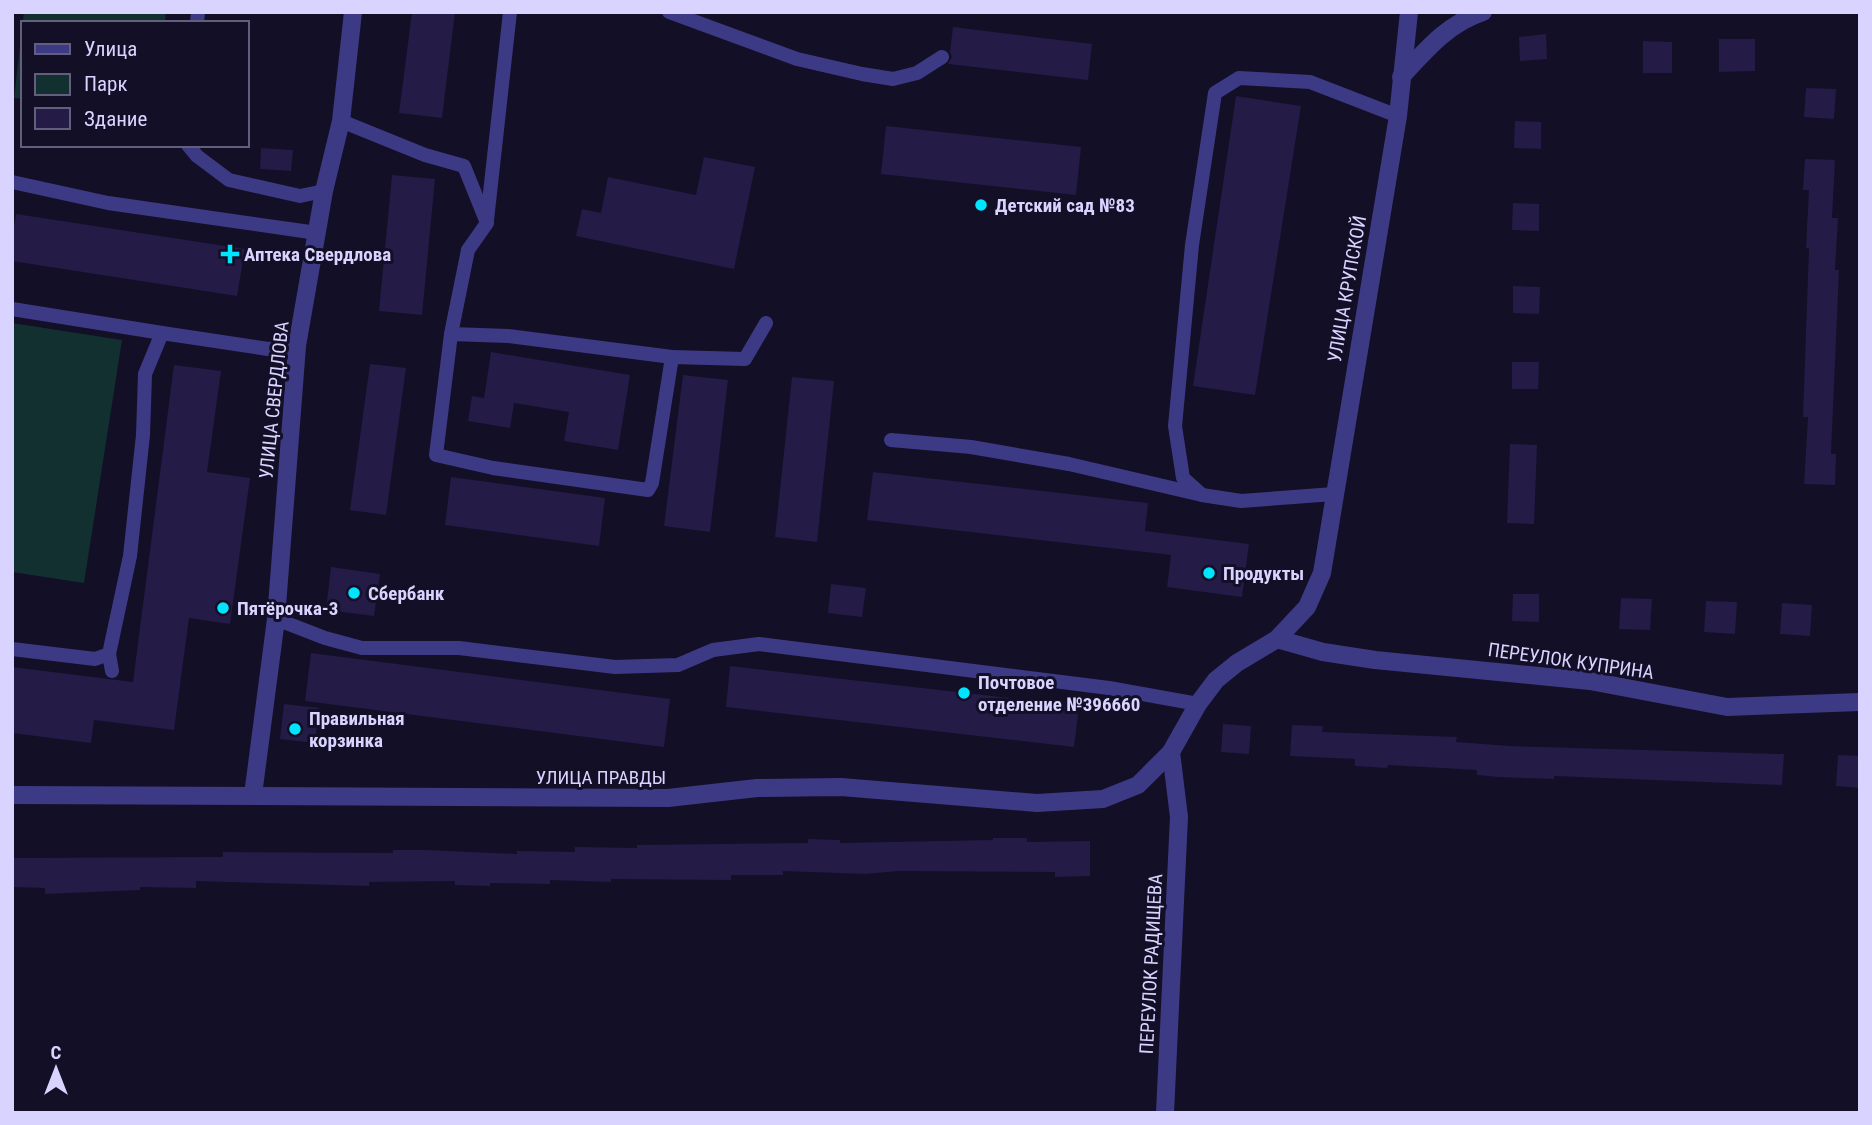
<svg xmlns="http://www.w3.org/2000/svg" width="1872" height="1125" font-family="'Roboto Condensed',sans-serif">
<style>
.green{fill:#12302f}
.building{fill:#241b47}
.lines{fill:none;stroke-linecap:round;stroke-linejoin:round}
.service{stroke:#3d3a85;stroke-width:14}
.minor{stroke:#3d3a85;stroke-width:18}
.poi-dot{fill:#00e5ff;stroke:#130f26;stroke-width:2.5}
.labels{text-anchor:middle;dominant-baseline:central;stroke-width:6;stroke-linejoin:round;paint-order:stroke}
.poi-label{font-size:19px;font-weight:bold;fill:#d9d4ff;stroke:#130f26;text-anchor:start}
.street-label{font-size:19px;fill:#d9d4ff;stroke:#130f26}
</style>
<rect width="100%" height="100%" fill="#130f26"/>
<!-- green -->
<g class="green">
<path d="M24,12H166L165,23H23V99L14,98Z"/>
<path d="M12,323L122,340L84,583L12,572Z"/>
</g>
<!-- building -->
<g class="building">
<path d="M412,12H455L442,118L399,113Z"/>
<path d="M953,27L1092,44L1088,80L948,64L952,57L950,52Z"/>
<path d="M1546,34L1547,59L1520,61L1519,37Z"/>
<path d="M1719,39H1755V71L1719,72Z"/>
<path d="M1643,41L1672,42V73H1643Z"/>
<path d="M1806,88L1836,89L1834,119L1804,117Z"/>
<path d="M1236,96L1301,106L1255,395L1193,386Z"/>
<path d="M1515,121L1541,122V149L1514,148Z"/>
<path d="M886,126L1081,147L1076,195L881,174Z"/>
<path d="M261,148L293,150L291,171L260,169Z"/>
<path d="M704,157L755,167L734,269L576,236L582,209L601,213L608,177L696,195Z"/>
<path d="M1805,159L1835,160L1832,218H1838L1835,270H1839L1831,454H1836L1835,485L1804,484L1808,417H1803L1809,248H1806L1809,190H1803Z"/>
<path d="M392,175L435,179L422,315L379,311Z"/>
<path d="M1513,203L1539,204V231L1512,230Z"/>
<path d="M16,214L245,249L237,296L12,261V240Z"/>
<path d="M1513,286L1540,287L1539,314L1513,313Z"/>
<path d="M491,352L630,375L618,450L564,441L569,412L514,403L510,428L468,421L472,396L484,398Z"/>
<path d="M1512,362H1539L1538,389H1512Z"/>
<path d="M370,364L406,368L386,515L350,510Z"/>
<path d="M174,365L221,371L207,472L250,478L230,624L189,618L174,730L94,720L91,743L12,733V667L133,682Z"/>
<path d="M683,375L728,380L710,532L664,526Z"/>
<path d="M792,377L834,381L817,542L775,537Z"/>
<path d="M1510,444L1537,445L1534,524L1507,523Z"/>
<path d="M873,472L1148,503L1145,531L1249,544L1242,597L1167,587L1171,555L867,520Z"/>
<path d="M451,477L605,498L599,546L445,525Z"/>
<path d="M331,567L380,574L374,616L326,610Z"/>
<path d="M831,584L866,588L862,617L828,613Z"/>
<path d="M1513,594H1539V622L1512,621Z"/>
<path d="M1621,598L1652,599L1650,630L1619,629Z"/>
<path d="M1706,601L1737,602L1735,634L1704,632Z"/>
<path d="M1782,603L1812,605L1810,636L1780,634Z"/>
<path d="M311,653L670,699L664,747L305,701Z"/>
<path d="M730,666L1079,706L1074,747L726,707Z"/>
<path d="M284,704L319,708L315,743L280,739Z"/>
<path d="M1223,724L1251,726L1249,754L1221,752Z"/>
<path d="M1292,725L1323,726L1322,732L1457,737L1456,742L1510,746L1784,754L1782,785L1554,776V779L1498,777L1477,775V770L1388,765L1387,768L1355,766V759L1290,756Z"/>
<path d="M1838,755L1860,756V788L1836,786Z"/>
<path d="M993,838H1027V842L1090,841V876L1055,877V872L898,871L866,874L783,871V875H731V880L611,879V882L550,880V884L490,883V886L455,885V881L369,882V886L196,881V888L140,887V890L45,894V888L12,887V858L223,857V852L393,853V850H426L517,854V851L575,852V847L637,848V845L808,843V839L840,840V843L993,840Z"/>
</g>
<g class="lines">
<!-- service -->
<g class="service">
<path d="M669,12L797,59L862,74L893,79L917,73L942,57"/>
<path d="M197,23L198,12"/>
<path d="M341,121L425,155L464,166L487,223L468,250L451,334L436,455L493,468L648,490L652,483L672,357L745,359L766,323"/>
<path d="M188,145L197,156L229,180L300,196L324,191"/>
<path d="M12,182L108,203L317,233"/>
<path d="M487,220L510,12"/>
<path d="M12,309L162,333"/>
<path d="M451,334L508,336L672,357"/>
<path d="M891,440L971,447L1069,464L1202,495L1241,501L1334,494"/>
<path d="M1202,495L1183,478L1175,426L1192,245L1215,93L1239,78L1310,82L1398,116"/>
<path d="M276,619L325,638L362,648H459L615,667L678,665L713,650L759,644L1109,688L1198,704"/>
<path d="M12,649L95,659L109,654"/>
<path d="M112,671L109,654L130,556L143,435L145,374L162,333L268,349L297,346"/>
</g>
<!-- minor -->
<g class="minor">
<path d="M1401,77C1426,50 1447,24 1483,12"/>
<path d="M1277,639L1323,652L1375,660L1590,681L1727,707L1860,702"/>
<path d="M12,795L668,798L757,788L841,787L1037,803L1103,799L1138,785L1171,752"/>
<path d="M253,795L276,619L297,346L324,191L341,121L353,12"/>
<path d="M1165,1113L1179,817L1171,752L1198,704L1216,680L1237,663L1277,639L1307,607L1322,573L1398,116L1409,12"/>
</g>
</g>
<!-- markers -->
<g class="poi-dot">
<circle cx="981" cy="205" r="7"/>
<path d="M226.5 243.5h7v7h7v7h-7v7h-7v-7h-7v-7h7z"/>
<circle cx="1209" cy="573" r="7"/>
<circle cx="354" cy="593" r="7"/>
<circle cx="223" cy="608" r="7"/>
<circle cx="964" cy="693" r="7"/>
<circle cx="295" cy="729" r="7"/>
</g>
<g class="labels">
<!-- poi labels -->
<g class="poi-label">
<text x="995" y="205">Детский сад №83</text>
<text x="244" y="254">Аптека Свердлова</text>
<text x="1223" y="573">Продукты</text>
<text x="368" y="593">Сбербанк</text>
<text x="237" y="608">Пятёрочка-3</text>
<text x="978" y="682">Почтовое<tspan x="978" dy="22">отделение №396660</tspan></text>
<text x="309" y="718">Правильная<tspan x="309" dy="22">корзинка</tspan></text>
</g>
<!-- street labels -->
<g class="street-label">
<text transform="translate(1347 289) rotate(-80)">УЛИЦА КРУПСКОЙ</text>
<text transform="translate(274 400) rotate(-84)">УЛИЦА СВЕРДЛОВА</text>
<text transform="translate(1571 661) rotate(8)">ПЕРЕУЛОК КУПРИНА</text>
<text x="601" y="777">УЛИЦА ПРАВДЫ</text>
<text transform="translate(1151 964) rotate(-87)">ПЕРЕУЛОК РАДИЩЕВА</text>
</g>
</g>
<!-- border -->
<rect width="1872" height="1125" fill="none" stroke="#d9d4ff" stroke-width="28"/>
<!-- legend -->
<rect x="21" y="21" width="228" height="126" fill="#130f26" stroke="#625e7d" stroke-width="2"/>
<rect x="35" y="44" width="35" height="10" fill="#3d3a85" stroke="#625e7d" stroke-width="2"/>
<text x="84" y="56" font-size="21" fill="#d9d4ff">Улица</text>
<rect x="35" y="74" width="35" height="21" fill="#12302f" stroke="#625e7d" stroke-width="2"/>
<text x="84" y="91" font-size="21" fill="#d9d4ff">Парк</text>
<rect x="35" y="108" width="35" height="21" fill="#241b47" stroke="#625e7d" stroke-width="2"/>
<text x="84" y="126" font-size="21" fill="#d9d4ff">Здание</text>
<!-- north arrow -->
<g transform="translate(56 1069)" stroke="#130f26" stroke-width="5" paint-order="stroke">
<path d="M0-5L12 26L0 18L-12 26Z" fill="#d9d4ff"/>
<text y="-10" font-size="19" font-weight="bold" text-anchor="middle" fill="#d9d4ff">С</text>
</g>
</svg>
